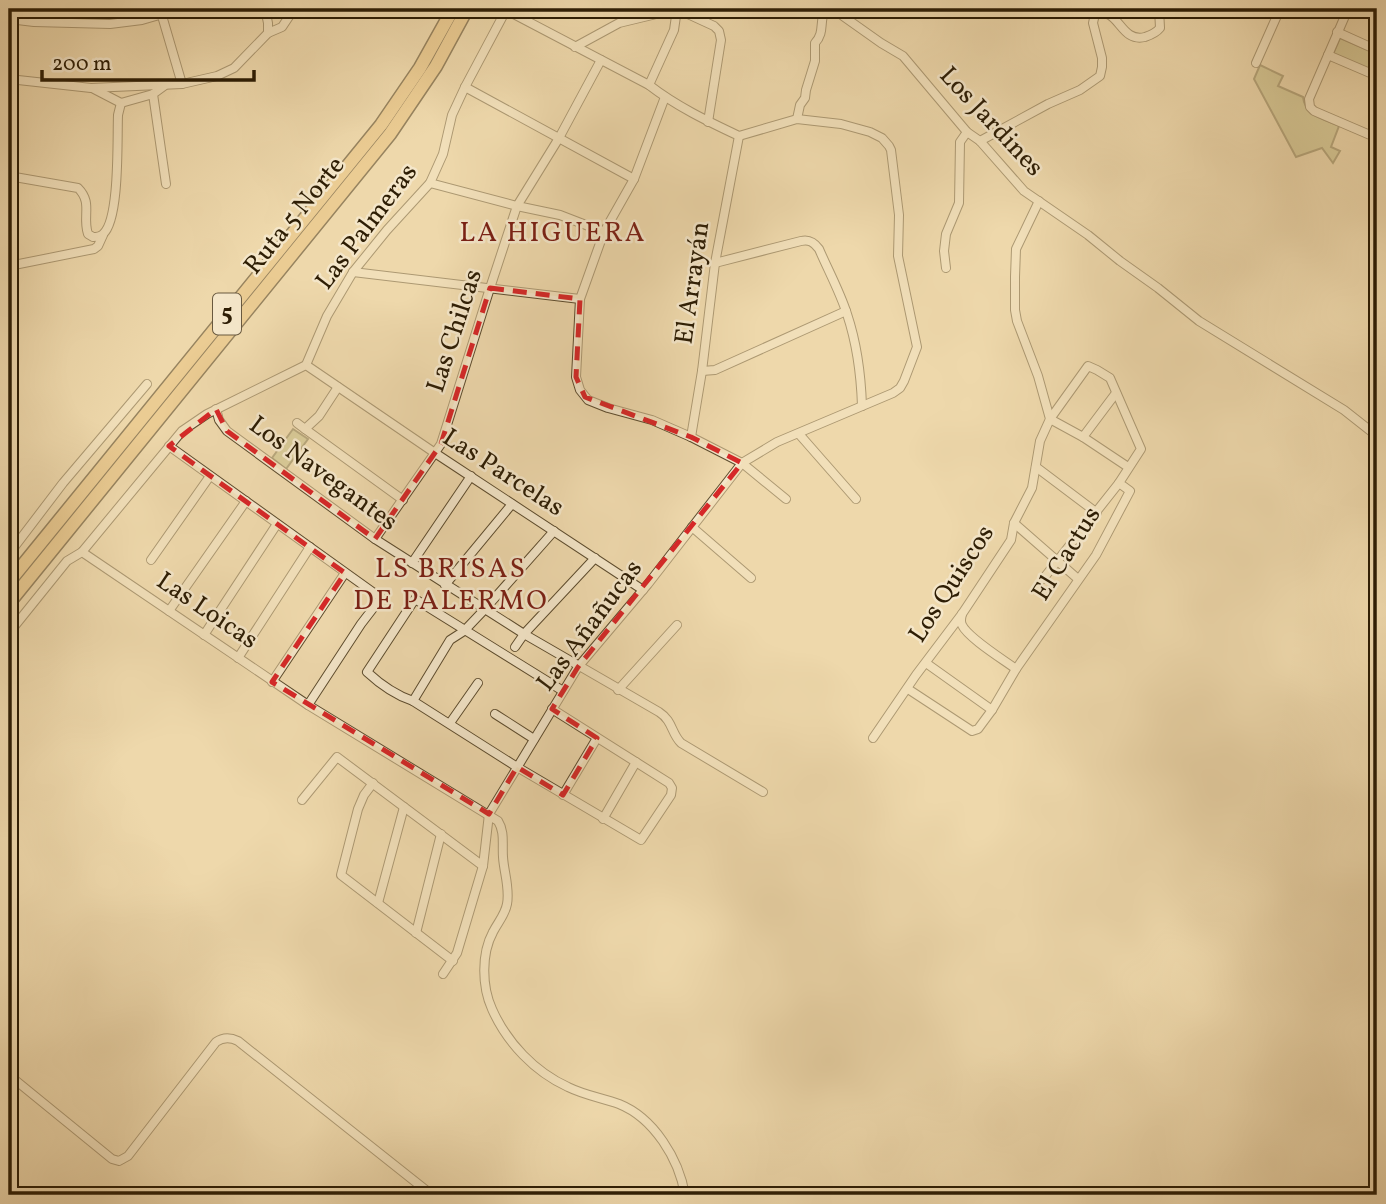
<svg xmlns="http://www.w3.org/2000/svg" width="1386" height="1204" font-family="Vollkorn,serif">
<style>
.green{fill:#c0bc84;stroke:#766c44;stroke-width:2}
.lines{fill:none;stroke-linecap:round;stroke-linejoin:round}
.minor-casing{stroke:#5d4c2e;stroke-width:10}
.highway-casing{stroke:#2d1d04;stroke-width:15}
.minor{stroke:#f4e6c9;stroke-width:8}
.highway{stroke:#e7bc76;stroke-width:12}
.marked{fill:none;stroke:#d62828;stroke-width:5;stroke-dasharray:14 9;stroke-linejoin:round}
.labels{text-anchor:middle;dominant-baseline:central;stroke-width:5;stroke-linejoin:round;paint-order:stroke}
.shield{fill:#f4e6c9;stroke:#69593f;stroke-width:2}
.shield-label{font-size:24px;font-weight:bold;fill:#2d1d04}
.street-label{font-size:26px;fill:#2d1d04;stroke:#f4e6c9}
.neighbourhood-label{font-size:28px;letter-spacing:2px;fill:#7a1f14;stroke:#f4e6c9}
</style>
<rect width="100%" height="100%" fill="#eed8ac"/>
<filter id="stains"><feTurbulence type="fractalNoise" baseFrequency=".00286" numOctaves="4"/><feColorMatrix values="0 0 0 0 .2 0 0 0 0 .09 0 0 0 0 .02 0 0 0 .5 -.17"/></filter>
<radialGradient id="worn" r=".72"><stop offset=".6" stop-color="#630" stop-opacity="0"/><stop offset="1" stop-color="#630" stop-opacity=".3"/></radialGradient>
<!-- green -->
<g class="green">
<path d="M1340,38L1377,54V73L1333,54Z"/>
<path d="M1260,65L1283,76L1278,86L1303,97C1305,116 1324,119 1339,126L1331,147L1340,151L1333,163L1322,148L1296,157L1254,79Z"/>
<path d="M293,429L308,439L286,469L272,458Z"/>
</g>
<g class="lines">
<!-- minor casing -->
<g class="minor-casing">
<g id="minor">
<path d="M160,9L182,84"/>
<path d="M265,9L268,23V33"/>
<path d="M833,9L881,43L903,56L967,132L980,141L1024,191L1088,235L1120,261L1158,288L1199,321L1344,410L1377,436"/>
<path d="M1348,9L1309,99L1310,107L1314,111L1377,138"/>
<path d="M9,19L34,22L110,24L142,20L180,9"/>
<path d="M1337,32L1377,50"/>
<path d="M575,47L619,23L677,9L714,26L719,31L721,40L708,122"/>
<path d="M1328,55L1377,76"/>
<path d="M1256,63L1280,9"/>
<path d="M9,79L91,88L182,84L217,76L234,68L268,33L282,27L294,9"/>
<path d="M649,85L674,30L677,9"/>
<path d="M164,86L153,94L166,184"/>
<path d="M465,87L634,179"/>
<path d="M94,89L121,103L153,94"/>
<path d="M665,97L634,179L604,232L580,299L576,377L580,390L588,400L608,408L652,420L691,437L742,463L786,499"/>
<path d="M797,119L800,105L805,98L806,90L815,61V43C825,32 819,23 825,9"/>
<path d="M980,141L1048,104L1080,90L1100,76L1102,67V58L1093,23L1095,14C1120,6 1119,43 1145,37C1151,35 1156,33 1160,28L1159,9"/>
<path d="M9,176L78,188C93,203 82,216 88,234L93,237C97,237 100,237 103,234C120,220 117,138 118,115L121,103"/>
<path d="M430,183L517,206L560,215L604,232"/>
<path d="M715,263L801,241C809,239 814,242 819,249C828,270 840,292 847,314C857,344 861,375 862,406"/>
<path d="M9,266L94,249L98,246L103,235"/>
<path d="M946,268L944,251L946,234L959,203L960,142L967,132"/>
<path d="M353,272L580,299"/>
<path d="M306,365L435,453L643,590"/>
<path d="M702,371L715,370L846,311"/>
<path d="M216,409L219,420L227,431L375,539L524,634L659,712C673,721 671,733 681,743L763,792"/>
<path d="M297,423L305,429L319,416L338,387"/>
<path d="M305,429L403,500"/>
<path d="M799,434L856,499"/>
<path d="M691,437L702,371L715,263L739,136"/>
<path d="M1083,437L1116,393"/>
<path d="M169,446L381,598L361,624L308,705"/>
<path d="M1036,467L1097,513"/>
<path d="M1014,523L1078,579"/>
<path d="M692,527L751,578"/>
<path d="M375,539L441,444L490,288L517,206L559,138L601,60"/>
<path d="M82,552L308,705L498,821C505,832 502,844 503,857C504,873 510,888 507,904C505,915 498,922 493,932C481,954 482,987 492,1009C507,1043 535,1072 568,1087C584,1095 602,1098 619,1104C654,1118 679,1159 685,1195"/>
<path d="M9,554L63,483L147,384"/>
<path d="M151,560L210,476"/>
<path d="M412,563L471,476"/>
<path d="M1043,579L1119,483"/>
<path d="M445,585L512,504"/>
<path d="M169,611L246,501"/>
<path d="M962,614C961,619 960,621 962,625C968,638 1004,660 1016,669"/>
<path d="M9,633L67,561L82,552L182,431L207,414L306,365L327,316L353,272L387,230L430,183L443,154L452,115L465,87L506,10"/>
<path d="M204,635L277,524"/>
<path d="M515,647L524,634L595,558"/>
<path d="M238,658L310,547"/>
<path d="M926,663L992,710"/>
<path d="M272,682L345,573"/>
<path d="M908,689L972,731L978,729L992,710L1016,669L1096,555L1130,491L1119,483L1141,449L1110,378L1097,370L1088,366L1050,419L1083,437L1128,467"/>
<path d="M618,690L677,625"/>
<path d="M413,701L450,640L464,631L484,610L554,531"/>
<path d="M552,709L669,783L672,788L671,795L641,840L517,767L413,701C395,695 381,685 367,672L415,599L563,691"/>
<path d="M495,714L534,739"/>
<path d="M450,723L478,683"/>
<path d="M873,738L916,675L962,614L1011,540L1014,523L1032,488L1040,441L1050,419L1038,376L1017,321L1015,310V277L1016,249L1039,201"/>
<path d="M373,783L364,795L358,809L341,875L453,961"/>
<path d="M563,795L597,738"/>
<path d="M302,800L337,757L483,866"/>
<path d="M603,819L636,762"/>
<path d="M378,903L404,807"/>
<path d="M416,933L441,834"/>
<path d="M443,974L457,953L483,866L489,814L578,667L648,584L742,463L777,442L893,393L900,388L904,381L917,347L898,256L899,215L891,150L889,146L882,138L870,132L841,124L797,119L739,136C707,121 676,106 649,85L504,9"/>
<path d="M9,1075L112,1159L119,1161L128,1156L216,1042C223,1037 230,1037 238,1041L432,1195"/>
</g>
</g>
<!-- highway casing -->
<g class="highway-casing">
<g id="highway">
<path d="M9,582L381,125L420,68L453,9"/>
<path d="M9,603L390,134L436,66L467,9"/>
</g>
</g>
<!-- minor -->
<use href="#minor" class="minor"/>
<!-- highway -->
<use href="#highway" class="highway"/>
</g>
<!-- marked area -->
<path d="M0 0H1386V1204H0ZM490,288L580,299L576,377L585,397L691,437L742,463L578,667L552,709L597,738L563,795L517,767L489,814L272,682L345,573L169,446L216,409L227,431L375,539L441,444Z" fill="#eed8ac" fill-opacity=".55" fill-rule="evenodd"/>
<path class="marked" d="M490,288L580,299L576,377L585,397L691,437L742,463L578,667L552,709L597,738L563,795L517,767L489,814L272,682L345,573L169,446L216,409L227,431L375,539L441,444Z"/>
<g class="labels">
<!-- shield labels -->
<rect class="shield" x="213" y="293.5" width="28" height="41" rx="5"/>
<g class="shield-label">
<text x="227" y="314">5</text>
</g>
<!-- street labels -->
<g class="street-label">
<text transform="translate(991 122) rotate(47)">Los Jardines</text>
<text transform="translate(295 216) rotate(-51)">Ruta 5 Norte</text>
<text transform="translate(367 227) rotate(-53)">Las Palmeras</text>
<text transform="translate(693 283) rotate(-82)">El Arrayán</text>
<text transform="translate(455 331) rotate(-72)">Las Chilcas</text>
<text transform="translate(503 473) rotate(33)">Las Parcelas</text>
<text transform="translate(323 474) rotate(36)">Los Navegantes</text>
<text transform="translate(1067 554) rotate(-58)">El Cactus</text>
<text transform="translate(952 584) rotate(-57)">Los Quiscos</text>
<text transform="translate(207 611) rotate(34)">Las Loicas</text>
<text transform="translate(590 626) rotate(-53)">Las Añañucas</text>
</g>
<!-- neighbourhood labels -->
<g class="neighbourhood-label">
<text x="553" y="233">LA HIGUERA</text>
<text x="451" y="569">LS BRISAS<tspan x="451" dy="32">DE PALERMO</tspan></text>
</g>
</g>
<!-- margin -->
<rect width="1386" height="1204" fill="none" stroke="#eed8ac" stroke-width="35"/>
<rect x="10" y="10" width="1365" height="1183" fill="none" stroke="#2d1d04" stroke-width="3.5"/>
<rect x="18" y="18" width="1351" height="1169" fill="none" stroke="#2d1d04" stroke-width="2"/>
<!-- scale -->
<path d="M42 70v10h212v-10" fill="none" stroke="#2d1d04" stroke-width="3.5"/>
<text x="52" y="70" font-size="21" fill="#2d1d04" stroke="#f4e6c9" stroke-width="5" paint-order="stroke">200 m</text>
<rect width="100%" height="100%" filter="url(#stains)"/>
<rect width="100%" height="100%" fill="url(#worn)"/>
</svg>
